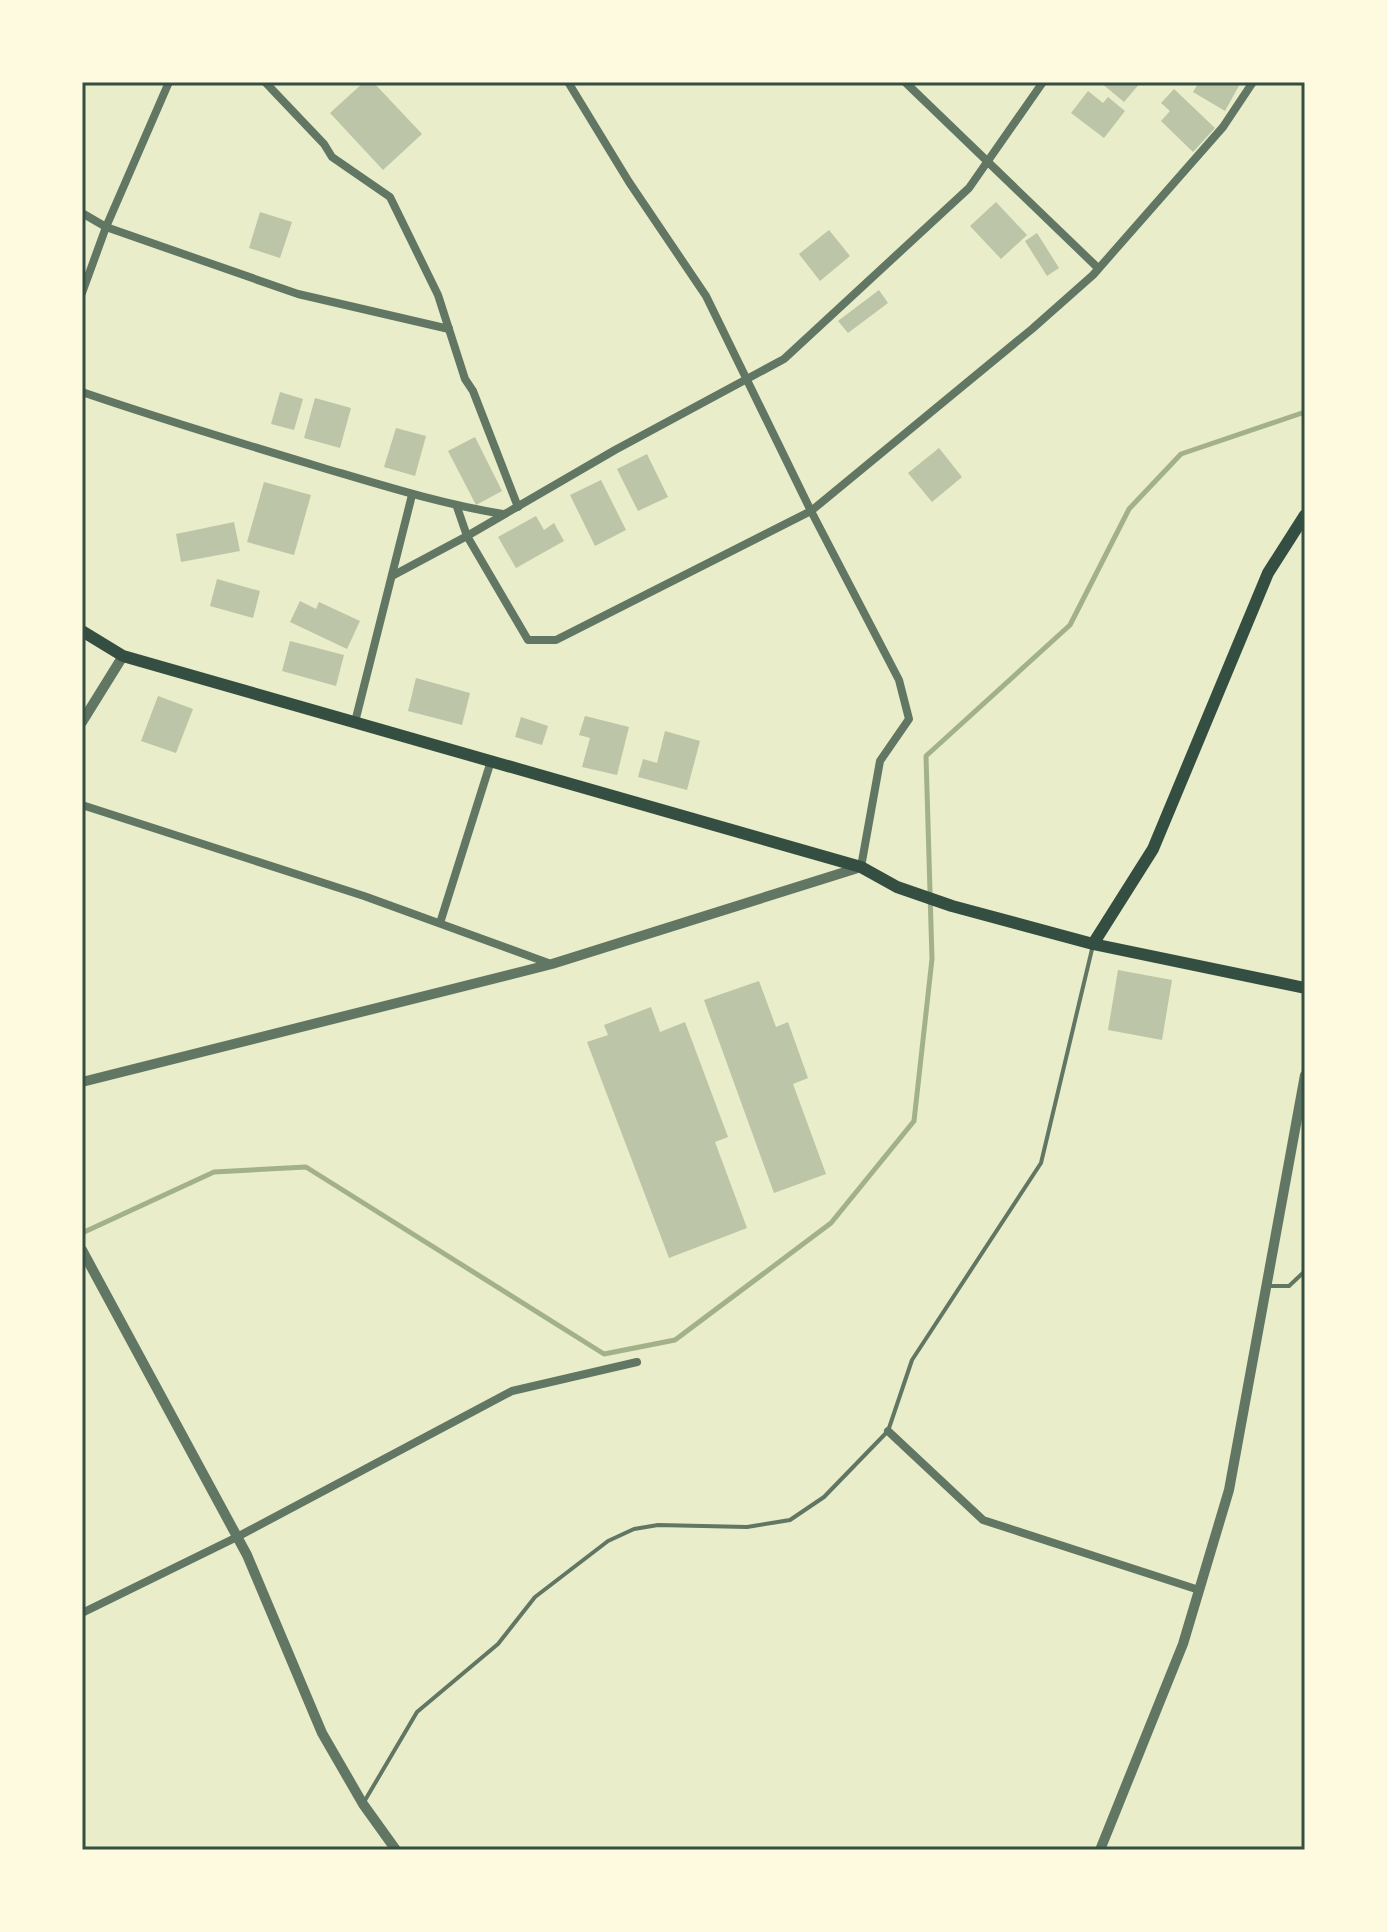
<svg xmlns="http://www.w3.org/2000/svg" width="1387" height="1932" font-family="Figtree,sans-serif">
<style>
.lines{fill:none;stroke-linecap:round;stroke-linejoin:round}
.stream{stroke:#a3b18a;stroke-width:5}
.building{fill:#bcc5a7}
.service{stroke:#617663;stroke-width:4}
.minor{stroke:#617663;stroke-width:8}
.tertiary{stroke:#617663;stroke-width:10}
.secondary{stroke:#344e41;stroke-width:12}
.neatline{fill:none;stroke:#344e41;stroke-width:3}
</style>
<rect width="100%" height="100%" fill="#e9edc9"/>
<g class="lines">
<!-- stream -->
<path class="stream" d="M82,1233L214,1172L306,1167L604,1354L675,1340L831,1223L914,1121L932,959L926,756L1070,625L1129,509L1181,454L1305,412"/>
</g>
<!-- building -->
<g class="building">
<path d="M364,82H373L422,134L383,170L330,113Z"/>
<path d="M1100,82H1141L1124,102Z"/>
<path d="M1199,82H1241L1225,111L1193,92Z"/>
<path d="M1174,89L1215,128L1193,152L1161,121L1170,111L1161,103Z"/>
<path d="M1088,91L1103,103L1108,97L1125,111L1104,138L1071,113Z"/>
<path d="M996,202L1027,235L1001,259L970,226Z"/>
<path d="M260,212L292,222L280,258L249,248Z"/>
<path d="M829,230L850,256L820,281L799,254Z"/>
<path d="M1037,233L1059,268L1047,276L1025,241Z"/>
<path d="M879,290L888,303L848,333L838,321Z"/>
<path d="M280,392L303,399L294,430L271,424Z"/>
<path d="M315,398L351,408L340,448L304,438Z"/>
<path d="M396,428L426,436L415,476L384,467Z"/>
<path d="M475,437L502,491L476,505L448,451Z"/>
<path d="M939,448L962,477L932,502L908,473Z"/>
<path d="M647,454L668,497L638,511L617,469Z"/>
<path d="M601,480L626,530L595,546L570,495Z"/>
<path d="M264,482L311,495L294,555L247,542Z"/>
<path d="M536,516L544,530L554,523L564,541L516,568L498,537Z"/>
<path d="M234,522L240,551L181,562L176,534Z"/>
<path d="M217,579L260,591L253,618L210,606Z"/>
<path d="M300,601L316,609L319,602L360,621L347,649L290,622Z"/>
<path d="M290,641L344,655L336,686L282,671Z"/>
<path d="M416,678L470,693L462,725L408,711Z"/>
<path d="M158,696L193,709L176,753L141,741Z"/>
<path d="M585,716L629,727L617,775L582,767L590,738L579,735Z"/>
<path d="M521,717L548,726L542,745L515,737Z"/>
<path d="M665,731L700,741L687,790L638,777L643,759L657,763Z"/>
<path d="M1118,970L1172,980L1162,1040L1108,1030Z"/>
<path d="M759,981L776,1027L788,1022L808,1078L793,1084L826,1174L774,1193L704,1000Z"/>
<path d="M651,1007L660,1032L685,1022L728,1137L715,1142L747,1228L669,1258L587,1042L608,1035L604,1025Z"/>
</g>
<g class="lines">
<!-- service -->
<g class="service">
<path d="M1268,1286H1289L1305,1271"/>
<path d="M364,1802L417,1712L498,1644L535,1597L608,1541L634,1529L658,1525L747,1527L790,1520L824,1497L888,1431L912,1360L1041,1163L1093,945"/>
</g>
<!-- minor -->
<g class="minor">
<path d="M265,82L324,144L332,157L390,197L438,295L465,379L473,391L518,507"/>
<path d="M568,82L629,182L706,296L811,511L899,680L909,719L880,761L861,867"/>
<path d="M905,82L1098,268"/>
<path d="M82,213L106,227L298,294L449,329"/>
<path d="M82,293L106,227L169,82"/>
<path d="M82,392C161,419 240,443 320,467C381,485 441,504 503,514"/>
<path d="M457,507L467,536L528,640H556L811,511L1032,329L1093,275L1223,127L1253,82"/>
<path d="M392,576L467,536L615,450L784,359L969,188L1043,82"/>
<path d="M355,722L412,495"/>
<path d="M82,805L364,896L551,964"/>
<path d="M440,923L491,761"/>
<path d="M888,1431L983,1520L1199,1590"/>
<path d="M82,1613L237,1537L512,1391L637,1362"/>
</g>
<!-- tertiary -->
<g class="tertiary">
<path d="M82,722L123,656"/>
<path d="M82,1082L552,964L861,867"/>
<path d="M82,1250L247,1555L322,1733L363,1804L396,1850"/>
<path d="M1100,1850L1183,1644L1229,1490L1305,1075"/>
</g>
<!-- secondary -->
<g class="secondary">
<path d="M82,631L123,656L861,867L897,887L952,906L1093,944L1305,988"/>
<path d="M1093,944L1153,849L1268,573L1305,515"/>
</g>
</g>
<!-- border -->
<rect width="1387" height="1932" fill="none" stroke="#fefae0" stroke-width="168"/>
<rect x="84" y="84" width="1219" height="1764" class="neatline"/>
</svg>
